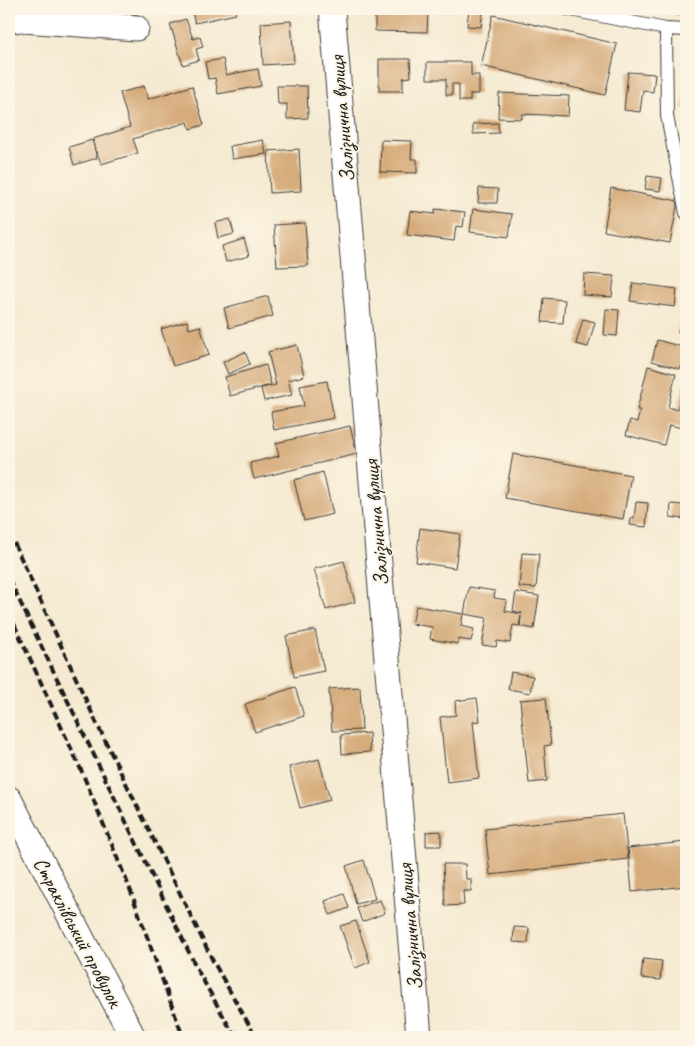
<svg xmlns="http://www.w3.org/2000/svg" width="695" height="1046" font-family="Caveat,sans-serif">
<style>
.building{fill:#d6ac7b}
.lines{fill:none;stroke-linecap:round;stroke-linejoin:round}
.service-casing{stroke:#3d3b37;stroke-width:14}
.minor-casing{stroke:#3d3b37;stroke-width:27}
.service{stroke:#fff;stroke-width:12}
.minor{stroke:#fff;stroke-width:25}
.rail{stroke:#1c1c1c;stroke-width:4;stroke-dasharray:8 4;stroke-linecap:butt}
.labels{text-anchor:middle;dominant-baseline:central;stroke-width:4;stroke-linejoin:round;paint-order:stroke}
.street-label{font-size:21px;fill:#1c1c1c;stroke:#fcf5e5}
</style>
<rect width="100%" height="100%" fill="#fcf5e5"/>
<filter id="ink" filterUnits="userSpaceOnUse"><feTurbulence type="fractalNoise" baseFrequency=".02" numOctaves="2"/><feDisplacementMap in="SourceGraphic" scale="10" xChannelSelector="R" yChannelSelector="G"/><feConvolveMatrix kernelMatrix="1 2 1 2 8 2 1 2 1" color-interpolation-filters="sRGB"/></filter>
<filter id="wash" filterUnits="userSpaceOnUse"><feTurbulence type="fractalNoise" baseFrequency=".0096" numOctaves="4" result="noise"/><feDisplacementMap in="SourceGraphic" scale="20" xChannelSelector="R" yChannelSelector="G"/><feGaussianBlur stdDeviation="1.12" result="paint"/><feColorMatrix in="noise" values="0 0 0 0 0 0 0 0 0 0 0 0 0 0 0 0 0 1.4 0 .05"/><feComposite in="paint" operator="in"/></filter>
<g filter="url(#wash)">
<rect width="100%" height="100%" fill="#f5ead1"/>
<g id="blocks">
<!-- building -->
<g class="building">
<path d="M126,9H153L128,16Z"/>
<path d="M191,9H234L236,14L195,23Z"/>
<path d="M375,9H415V12H428L427,32L375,31Z"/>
<path d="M432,9H452V12L432,11Z"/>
<path d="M469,9H483L481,27L467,26Z"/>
<path d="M646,9H686V16L646,10Z"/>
<path d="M493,15L617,44L605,95L481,66Z"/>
<path d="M186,19L193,39L200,37L203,47L196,49L199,60L183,65L170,24Z"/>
<path d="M291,21L294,63L263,65L261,23Z"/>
<path d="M223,59L226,75L258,69L261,86L218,94L215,78L208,79L205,62Z"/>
<path d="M379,59H410L411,77L403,78V91H379Z"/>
<path d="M427,62H471V75H479V94H470V101H459V84H452V95H446V79H427Z"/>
<path d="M628,72L655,74L653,92L643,90L640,112L624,110Z"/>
<path d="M144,86L148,99L192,86L204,125L190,129L188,122L133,139L138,153L101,164L93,139L130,127L120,93Z"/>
<path d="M277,86H307L308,118L287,119V104H278Z"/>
<path d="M685,92H686V109L682,108Z"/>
<path d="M499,93L569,96L568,116L522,114V119L498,118Z"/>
<path d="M498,123L499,133L473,134V124Z"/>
<path d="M92,140L97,158L74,165L69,147Z"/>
<path d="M263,140L266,154L232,159L230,146Z"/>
<path d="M381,140L412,141L411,159H417V173L380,172Z"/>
<path d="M299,149L301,191L270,193L268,151Z"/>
<path d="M647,176L662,178L660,191L645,189Z"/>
<path d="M479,188L498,189L497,203H478Z"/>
<path d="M611,188L678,201L670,243L604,231Z"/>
<path d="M435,209L465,212L463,227L456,226L454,241L407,235L410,211L435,214Z"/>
<path d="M473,209L512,214L509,237L470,232Z"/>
<path d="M230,219L234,234L218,238L215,223Z"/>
<path d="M305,223L308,266L277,267L274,225Z"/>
<path d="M244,239L249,256L226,262L222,246Z"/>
<path d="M584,274L614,276L612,297L583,295Z"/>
<path d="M633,283L677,289L675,307L630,301Z"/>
<path d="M268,296L273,316L229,328L224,308Z"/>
<path d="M544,298L565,300L563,323L542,322Z"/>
<path d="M686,304V334L678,332Z"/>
<path d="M606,309L619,310L617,336L604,335Z"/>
<path d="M583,319L595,322L588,347L576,344Z"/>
<path d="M187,321L189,329L200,326L209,355L173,366L161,329Z"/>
<path d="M657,340L686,348L680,369L652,361Z"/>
<path d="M297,345L304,376L288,380L292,395L264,401L261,388L276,385L268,352Z"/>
<path d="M245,352L250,364L228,374L223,362Z"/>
<path d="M266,365L271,385L230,396L225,377Z"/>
<path d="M648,366L676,374L668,407L677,410L686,376V429L669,425L664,445L626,435L630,420L637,422L640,410H637Z"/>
<path d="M327,381L334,418L274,430L271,412L304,406L300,386Z"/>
<path d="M350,426L357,454L254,479L250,463L279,456L276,443Z"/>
<path d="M513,454L631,475L623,519L505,498Z"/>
<path d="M323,472L333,514L304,521L294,480Z"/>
<path d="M636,502L648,503L646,527L630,525L631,518H634Z"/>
<path d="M671,504L684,505L683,519L670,517Z"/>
<path d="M420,528L460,534L455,568L416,562Z"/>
<path d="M522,553L539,554L536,588L519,587Z"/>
<path d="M344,561L355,602L326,610L314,569Z"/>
<path d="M469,587L495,591L494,598L507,600L505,611L522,614V613L513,611L516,592L539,596L534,629L520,626L521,616L519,626L513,625L510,643L497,641L496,647L482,645L487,618L464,614Z"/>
<path d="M416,606L463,614L461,626L474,629L471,641L458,639V644L430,639L432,627L412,624Z"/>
<path d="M315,630L324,671L294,677L286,636Z"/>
<path d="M511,672L533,676L530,693L508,689Z"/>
<path d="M295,687L304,716L255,732L245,704Z"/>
<path d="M360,687L362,730L332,731L329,689Z"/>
<path d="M477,698L480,721L473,722L479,778L447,782L440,717L456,715L455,701Z"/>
<path d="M546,698L551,745L544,746L547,781L529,783L520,700Z"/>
<path d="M369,733L370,752L342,754L341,735Z"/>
<path d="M319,759L330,800L300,808L289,767Z"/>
<path d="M623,814L628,859L490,875L485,829Z"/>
<path d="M441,831V846H426V832Z"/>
<path d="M686,842V886L632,892L628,848Z"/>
<path d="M364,860L375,899L356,904L346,866Z"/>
<path d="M443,864H465L466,879H471V891H463L464,905L445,906Z"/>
<path d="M344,894L349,908L330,915L325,901Z"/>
<path d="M380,900L385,913L362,922L357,908Z"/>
<path d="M356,921L370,962L355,968L340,926Z"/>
<path d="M514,927L529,928L528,943L513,942Z"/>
<path d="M643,959L662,961L660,980L641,978Z"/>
</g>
</g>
</g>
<g filter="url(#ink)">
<use href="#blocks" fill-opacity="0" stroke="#3d3b37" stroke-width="1"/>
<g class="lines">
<!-- service casing -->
<g class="service-casing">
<g id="service">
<path d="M566,9L666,29L686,30"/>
<path d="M666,29L667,116L686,213"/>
</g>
</g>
<!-- minor casing -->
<g class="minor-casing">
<g id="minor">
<path d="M332,9L419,1037"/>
<path d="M9,19L136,28"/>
<path d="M9,799L133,1037"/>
</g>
</g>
<!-- service -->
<use href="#service" class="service"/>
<!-- minor -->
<use href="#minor" class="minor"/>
<!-- rail -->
<g class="rail">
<path d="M9,532L97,724L214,963L256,1037"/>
<path d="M9,579L198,971L235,1037"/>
<path d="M9,613L82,772L130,889L183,1037"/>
</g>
</g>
</g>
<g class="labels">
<!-- street labels -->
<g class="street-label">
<text transform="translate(342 119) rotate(-95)">Залізнична вулиця</text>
<text transform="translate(376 523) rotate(-95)">Залізнична вулиця</text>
<text transform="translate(410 927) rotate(-95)">Залізнична вулиця</text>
<text transform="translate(78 932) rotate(62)">Страклівський провулок</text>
</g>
</g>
<!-- margin -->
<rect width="695" height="1046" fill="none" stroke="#fcf5e5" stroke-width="30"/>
</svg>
